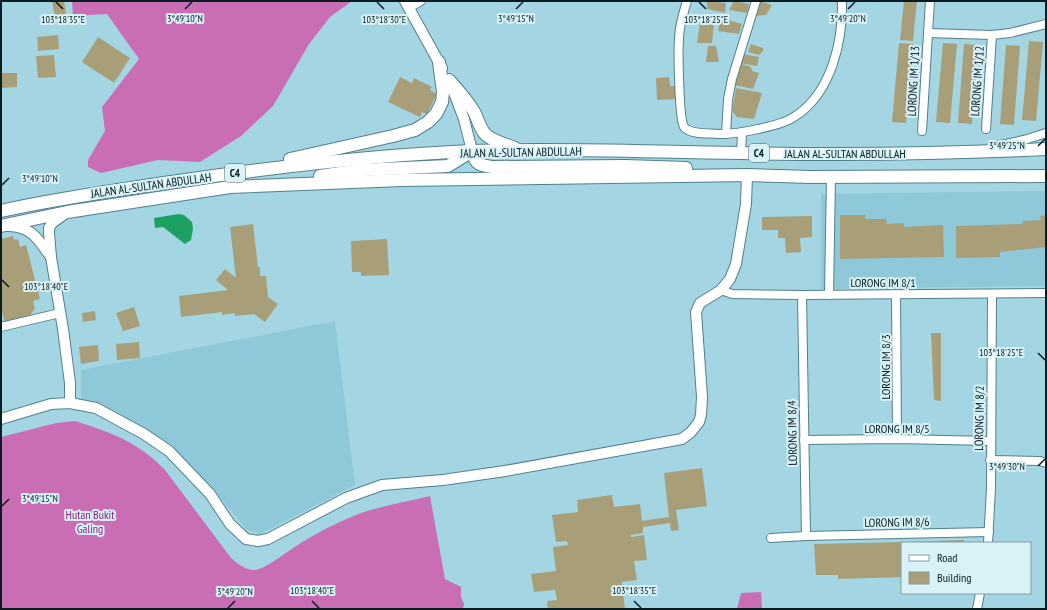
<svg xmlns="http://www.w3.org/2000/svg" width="1047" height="610" font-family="'PT Sans Narrow',sans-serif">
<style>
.built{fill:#8fc9d9}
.forest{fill:#c96eb4}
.water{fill:#1ca162}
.building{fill:#a89f78}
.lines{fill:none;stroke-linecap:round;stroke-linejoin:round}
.minor-casing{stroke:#51808d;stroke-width:10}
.tertiary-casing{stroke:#51808d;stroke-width:12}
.primary-casing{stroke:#51808d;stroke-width:14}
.minor{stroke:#fff;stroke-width:8}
.tertiary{stroke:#fff;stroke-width:10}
.primary{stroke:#fff;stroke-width:12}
.ticks{fill:none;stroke:#081c21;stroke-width:1.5}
.labels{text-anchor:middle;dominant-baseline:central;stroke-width:4;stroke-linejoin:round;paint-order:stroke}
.shield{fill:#d9f2f8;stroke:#475c62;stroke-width:1}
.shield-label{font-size:11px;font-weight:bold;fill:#081c21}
.street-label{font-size:12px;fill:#081c21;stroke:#d9f2f8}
.park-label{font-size:12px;fill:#8c1f7a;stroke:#d9f2f8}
.ticks-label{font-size:10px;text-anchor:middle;fill:#081c21;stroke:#d9f2f8;stroke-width:4;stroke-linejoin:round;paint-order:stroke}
</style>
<rect width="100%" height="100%" fill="#a4d5e3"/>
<!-- built -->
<g class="built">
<path d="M1046,191V286L821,289V194Z"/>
<path d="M335,321L355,485L260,534L247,530L208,483L172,446L99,403L81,399V370Z"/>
</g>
<!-- forest -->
<g class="forest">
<path d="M72,1H352L330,17L309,44L273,106L241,136L200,162L158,160L101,173L88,167V160L105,131L102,107L139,59L107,14L73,16Z"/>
<path d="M75,421C112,433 137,441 165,470L231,558C238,564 245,570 255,570C265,570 293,547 304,541C324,529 346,518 367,511C387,505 409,501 430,496L445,579L461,587V597L464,604L463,609H1V437L56,423Z"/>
<path d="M761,592L762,609H737L741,593Z"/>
</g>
<!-- water -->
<path class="water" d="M179,214L184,215L192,222L193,229L191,240L185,244L163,227L155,228L154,218Z"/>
<!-- building -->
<g class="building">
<path d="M52,1H64L66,14L55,16Z"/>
<path d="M707,1L726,3L725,13L707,9Z"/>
<path d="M734,1L749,4L747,13L729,10Z"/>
<path d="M759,1L772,5L766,15L754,16Z"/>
<path d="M904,1H917L913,41L900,40Z"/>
<path d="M721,18L742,24L739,34L718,31Z"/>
<path d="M700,23L714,24L712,43H697Z"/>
<path d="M58,35L59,49L38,51L37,37Z"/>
<path d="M98,37L130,58L114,83L82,62Z"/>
<path d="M1029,41L1043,42L1036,121L1022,120Z"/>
<path d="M899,43L913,44L906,123L892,122Z"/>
<path d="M943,43L957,44L950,123L936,122Z"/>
<path d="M751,44L763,48V51L759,55L748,52Z"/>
<path d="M964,44L978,45L972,124L958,123Z"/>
<path d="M1006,45L1020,46L1014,125L1000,124Z"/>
<path d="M708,46H716L719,62H706Z"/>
<path d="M742,54L759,57L757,66L739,63Z"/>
<path d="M54,55L56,77L38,78L36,56Z"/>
<path d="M739,63L751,67L752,71L759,73L753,89L735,85Z"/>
<path d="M1,73H17V87L1,88Z"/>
<path d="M400,77L412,83L414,78L432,87L430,90L437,94L427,114L422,112L420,117L388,102Z"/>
<path d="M669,77L670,86H678V99L657,100L656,78Z"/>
<path d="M736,88L762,93L754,119L737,117L732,111Z"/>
<path d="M840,215H865V219H886L887,224L904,223V227L943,225L944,257L840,259Z"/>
<path d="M1046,215V247L1000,252V257L956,258V226L1022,224L1023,221L1041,220L1040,216Z"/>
<path d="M812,216V237L800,238L801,252L786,253L785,238H778V230H762V217Z"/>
<path d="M253,224L258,267H260V276H266L268,297L278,304L265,322L254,314L235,316V313L222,315V312L181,317L179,296L228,290L216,280L225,269L236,278L230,227Z"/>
<path d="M13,236L14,240L18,239L20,247L26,245L40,299L33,301L35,308L29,317L5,323L1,308V239Z"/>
<path d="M387,239L389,275L361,276V272H352L351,241Z"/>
<path d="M134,307L140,326L123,331L116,313Z"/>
<path d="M95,311L96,320L83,322L82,313Z"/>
<path d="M931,333H941V401L934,400Z"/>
<path d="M139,342L140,358L117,360L116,344Z"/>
<path d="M98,345L99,361L81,364L79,347Z"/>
<path d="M702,468L707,506L676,510L679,530L671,531L670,523L643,527V533L631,535V537L644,535L647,560L634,561L637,580L622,582L625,609H548L547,601L557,600L555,590L534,592L531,574L556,571L553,547L568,545L567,541L556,542L552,515L578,512L577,500L612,495L614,507L640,504L642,521L669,517L664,473Z"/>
<path d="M964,540V543H904V542H908Z"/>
<path d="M902,542V577L838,579V575H816L814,544Z"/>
</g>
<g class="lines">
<!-- minor casing -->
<g class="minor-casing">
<g id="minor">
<path d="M687,1C683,14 679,26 679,39C678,52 679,119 684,127C691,135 709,133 719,134C732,134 745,132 758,129C771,126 786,123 797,115C832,91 843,40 842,1"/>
<path d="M409,8L421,1"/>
<path d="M928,33L992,35L1010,33L1046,24"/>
<path d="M986,129L992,35"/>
<path d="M922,131L930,1"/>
<path d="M726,134L728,99L732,79L756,1"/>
<path d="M991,147L1024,140L1046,133"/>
<path d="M741,153L742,133"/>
<path d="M721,290L732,294L802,295L1046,293"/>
<path d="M896,294L897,439"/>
<path d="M829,295L831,176"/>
<path d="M1,327L60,313"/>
<path d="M804,440L897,439L991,441"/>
<path d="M990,460L1040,461L1046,463"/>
<path d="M806,536L989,532"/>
<path d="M771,538L806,536L802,295"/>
<path d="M988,543L991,488L992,294"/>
<path d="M977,609L980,593"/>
</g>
</g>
<!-- tertiary casing -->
<g class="tertiary-casing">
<g id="tertiary">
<path d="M405,1L442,68"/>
<path d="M451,85L464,119L472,151"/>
<path d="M66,213L52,223L49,228V233L51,257L63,329L70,383V403"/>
<path d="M9,226C33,227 38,240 51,257"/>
<path d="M1,419L51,404L70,403L96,408L144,434L169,451L210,494L230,524L246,539L258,541L268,539L346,498L382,485L443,480L505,471L682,439L691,432L699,422L701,415L702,397L696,312L700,303L721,290L730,279L736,264L746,204L747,175"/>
</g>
</g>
<!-- primary casing -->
<g class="primary-casing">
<g id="primary">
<path d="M449,80C458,90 466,99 473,110C478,118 479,128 486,135C495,142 505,144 515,148"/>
<path d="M472,151C476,165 479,165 493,167L625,166L686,168"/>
<path d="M290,159L393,136L415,130L428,122L436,114L442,102L443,92L439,62"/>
<path d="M320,176L361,170L448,166L472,151"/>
<path d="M1,211C59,198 118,190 178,181C275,167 373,155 471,151C561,148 651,152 740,153C842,155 944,154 1046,149"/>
<path d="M1,226L67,212L230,187L402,180L747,175L810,177L1046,176"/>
</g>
</g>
<!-- minor -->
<use href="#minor" class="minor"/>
<!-- tertiary -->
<use href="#tertiary" class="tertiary"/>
<!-- primary -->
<use href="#primary" class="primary"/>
</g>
<!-- ticks -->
<path class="ticks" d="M56,2L63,9M377,2L384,9M699,2L706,9M185,9L192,2M516,9L523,2M848,9L855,2M1038,146L1045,139M2,185L9,178M2,280L9,287M1038,353L1045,360M1038,466L1045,459M2,506L9,499M312,601L319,608M634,601L641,608M228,608L235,601"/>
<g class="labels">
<!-- shield labels -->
<g class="shield">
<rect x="749" y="144" width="20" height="18" rx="3"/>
<rect x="225" y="164" width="20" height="18" rx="3"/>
</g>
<g class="shield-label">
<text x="759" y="153">C4</text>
<text x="235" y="173">C4</text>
</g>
<!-- street labels -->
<g class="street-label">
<text transform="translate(913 81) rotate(-87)">LORONG IM 1/13</text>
<text transform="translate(977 81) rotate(-86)">LORONG IM 1/12</text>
<text transform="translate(521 152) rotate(-1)">JALAN AL-SULTAN ABDULLAH</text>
<text x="845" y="153">JALAN AL-SULTAN ABDULLAH</text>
<text transform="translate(151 185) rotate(-8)">JALAN AL-SULTAN ABDULLAH</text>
<text x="883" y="282">LORONG IM 8/1</text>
<text transform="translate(885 367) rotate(-90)">LORONG IM 8/3</text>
<text transform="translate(979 418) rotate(-89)">LORONG IM 8/2</text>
<text x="897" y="428">LORONG IM 8/5</text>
<text transform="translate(792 433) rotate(-91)">LORONG IM 8/4</text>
<text transform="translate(897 522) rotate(-1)">LORONG IM 8/6</text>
</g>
<!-- park labels -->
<g class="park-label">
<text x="90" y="514">Hutan Bukit<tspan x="90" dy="14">Galing</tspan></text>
</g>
</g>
<g class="ticks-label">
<text x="185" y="22">3°49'10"N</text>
<text x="516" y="22">3°49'15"N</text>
<text x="848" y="22">3°49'20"N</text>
<text x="63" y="23">103°18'35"E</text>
<text x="384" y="23">103°18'30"E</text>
<text x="706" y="23">103°18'25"E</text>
<text x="1007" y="149">3°49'25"N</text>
<text x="40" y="182">3°49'10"N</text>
<text x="46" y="290">103°18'40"E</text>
<text x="1001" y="356">103°18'25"E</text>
<text x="1007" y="470">3°49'30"N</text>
<text x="40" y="502">3°49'15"N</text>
<text x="312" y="594">103°18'40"E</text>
<text x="634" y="594">103°18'35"E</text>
<text x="235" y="595">3°49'20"N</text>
</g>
<!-- border -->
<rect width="1047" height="610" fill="none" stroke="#081c21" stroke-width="4"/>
<!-- legend -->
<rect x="901" y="542" width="130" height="52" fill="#d9f2f8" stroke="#859ca2"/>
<rect x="909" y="555" width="20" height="6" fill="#ffffff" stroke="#859ca2"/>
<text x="937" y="562" font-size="12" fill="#081c21">Road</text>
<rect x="909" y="572" width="20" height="12" fill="#a89f78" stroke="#859ca2"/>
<text x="937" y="582" font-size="12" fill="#081c21">Building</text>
</svg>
